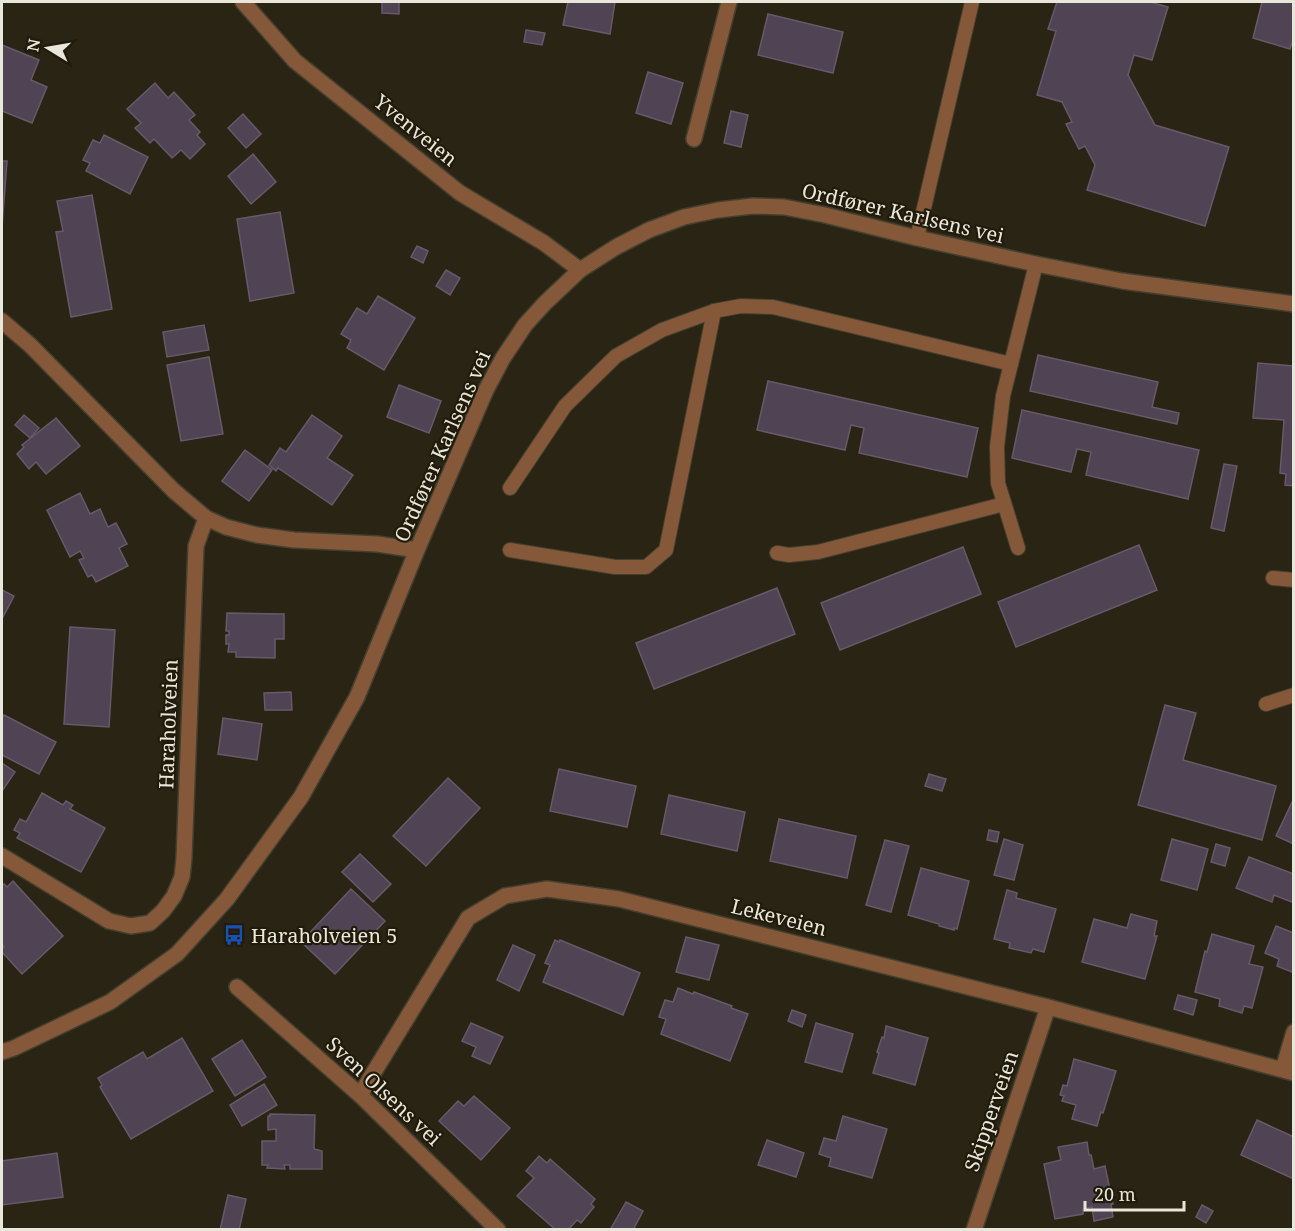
<svg xmlns="http://www.w3.org/2000/svg" width="1295" height="1231" font-family="'Noto Serif',serif">
<style>
.building{fill:#504353;stroke:#675969;stroke-width:1.5}
.lines{fill:none;stroke-linecap:round;stroke-linejoin:round}
.service-casing{stroke:#443f2f;stroke-width:16}
.minor-casing{stroke:#443f2f;stroke-width:18}
.tertiary-casing{stroke:#443f2f;stroke-width:18}
.service{stroke:#845838;stroke-width:14}
.minor{stroke:#845838;stroke-width:15}
.tertiary{stroke:#845838;stroke-width:15}
.labels{text-anchor:middle;dominant-baseline:central;stroke-width:4.5;stroke-linejoin:round;paint-order:stroke}
.street-label{font-size:20px;fill:#e9e6db;stroke:#201b0a}
.poi-label{font-size:20px;fill:#e9e6db;stroke:#201b0a;text-anchor:start}
</style>
<rect width="100%" height="100%" fill="#292413"/>
<!-- building -->
<g class="building">
<path d="M382,2H399V14L382,13Z"/>
<path d="M568,2H615L610,34L563,25Z"/>
<path d="M1057,2H1150L1168,7L1152,60L1134,55L1128,75L1155,125L1229,147L1205,226L1087,190L1095,165L1085,146L1079,149L1066,124L1072,122L1062,102L1037,95L1056,31L1048,29Z"/>
<path d="M1262,2H1294V37L1290,49L1253,38Z"/>
<path d="M768,14L843,32L833,73L758,55Z"/>
<path d="M526,30L545,33L542,45L524,42Z"/>
<path d="M2,45L39,60L31,80L47,87L32,123L2,111Z"/>
<path d="M648,72L683,83L671,124L636,113Z"/>
<path d="M155,83L168,98L174,92L195,115L189,120L200,132L197,135L205,144L190,159L181,150L172,158L154,139L150,143L135,128L141,123L127,109Z"/>
<path d="M731,111L748,115L741,147L724,143Z"/>
<path d="M243,114L261,134L246,148L228,128Z"/>
<path d="M104,135L148,157L130,194L86,171L90,163L83,160L93,140L100,143Z"/>
<path d="M253,154L276,182L251,204L228,176Z"/>
<path d="M2,161H7L2,227Z"/>
<path d="M92,195L112,309L71,317L56,232L63,231L57,201Z"/>
<path d="M280,212L294,293L250,301L237,219Z"/>
<path d="M417,246L428,251L423,263L411,257Z"/>
<path d="M446,270L460,278L450,295L436,286Z"/>
<path d="M378,296L415,318L384,370L347,348L351,340L341,334L357,308L367,314Z"/>
<path d="M204,325L209,350L167,357L163,332Z"/>
<path d="M1038,355L1158,382L1152,407L1179,413L1177,424L1030,391Z"/>
<path d="M209,357L223,434L181,441L167,365Z"/>
<path d="M1258,363L1294,366V486L1285,485L1286,474L1280,473L1284,420L1253,418Z"/>
<path d="M768,381L978,428L967,477L859,453L864,428L851,425L845,450L757,430Z"/>
<path d="M399,385L441,401L429,433L387,417Z"/>
<path d="M1022,410L1199,450L1188,499L1086,475L1091,452L1077,449L1071,472L1012,458Z"/>
<path d="M24,415L39,428L30,438L15,425Z"/>
<path d="M312,415L342,436L327,458L353,475L332,505L278,468L276,471L269,465L280,448L286,452Z"/>
<path d="M56,418L80,446L46,474L36,462L29,469L17,454L24,447L22,445Z"/>
<path d="M245,450L272,470L249,501L222,481Z"/>
<path d="M1224,464L1237,466L1224,531L1211,528Z"/>
<path d="M80,493L90,514L100,509L108,527L116,523L127,544L119,548L128,566L96,582L92,575L88,577L79,560L84,558L80,551L70,557L47,510Z"/>
<path d="M1139,545L1157,590L1016,647L998,602Z"/>
<path d="M963,547L981,594L840,650L821,603Z"/>
<path d="M777,588L795,634L654,689L636,643Z"/>
<path d="M2,590L14,596L2,619Z"/>
<path d="M227,613L284,614V639H275V658L236,657V652H228L229,644H226V635H229V631H226Z"/>
<path d="M70,627L115,630L109,727L64,724Z"/>
<path d="M291,692L292,710H265L264,693Z"/>
<path d="M1165,705L1196,713L1183,760L1276,786L1262,840L1138,805Z"/>
<path d="M4,715L56,742L39,774L2,755V716L3,717Z"/>
<path d="M223,718L262,724L257,760L218,754Z"/>
<path d="M2,763L15,772L2,791Z"/>
<path d="M559,769L636,786L627,827L550,811Z"/>
<path d="M929,774L946,779L942,791L925,786Z"/>
<path d="M448,778L480,808L426,866L393,836Z"/>
<path d="M42,793L63,805L66,801L73,805L70,809L105,828L81,872L17,838L20,833L14,830L20,819L26,822Z"/>
<path d="M669,795L745,812L737,851L661,834Z"/>
<path d="M1294,798V844L1276,836Z"/>
<path d="M779,819L856,836L847,878L770,861Z"/>
<path d="M989,830L999,832L997,842L987,840Z"/>
<path d="M1004,839L1023,845L1014,880L994,875Z"/>
<path d="M1172,839L1208,849L1197,890L1161,880Z"/>
<path d="M885,840L909,846L891,912L866,905Z"/>
<path d="M1216,844L1230,848L1225,866L1211,862Z"/>
<path d="M360,854L391,884L373,902L342,872Z"/>
<path d="M1249,857L1294,874V903L1274,895L1272,902L1236,888Z"/>
<path d="M921,868L969,881L957,929L954,928V930L939,926V924L908,915Z"/>
<path d="M13,881L63,936L22,974L2,952V949L4,947L2,944V885L4,884L7,887Z"/>
<path d="M351,889L385,921L335,974L301,942Z"/>
<path d="M1007,890L1017,893L1016,898L1056,909L1044,952L1033,949L1031,953L1009,948L1010,943L994,939Z"/>
<path d="M1131,914L1157,921L1154,936H1157L1145,979L1082,962L1094,919L1127,928Z"/>
<path d="M1276,926L1294,933V973L1277,966L1279,959L1265,953Z"/>
<path d="M1212,934L1254,946L1249,964L1263,967L1252,1008L1244,1006L1242,1013L1219,1006L1220,999L1195,992L1205,951L1207,952Z"/>
<path d="M686,937L719,945L709,980L676,972Z"/>
<path d="M555,940L559,942L560,940L640,973L623,1015L543,982L550,965L545,963Z"/>
<path d="M513,945L535,955L519,991L497,980Z"/>
<path d="M678,988L693,994L694,992L732,1006L731,1008L748,1014L730,1061L661,1034L666,1019L659,1017L665,1000L673,1002Z"/>
<path d="M1178,995L1197,1000L1193,1015L1174,1009Z"/>
<path d="M792,1010L806,1015L802,1027L788,1021Z"/>
<path d="M471,1023L503,1037L490,1064L472,1056L476,1047L462,1041Z"/>
<path d="M816,1023L853,1034L842,1072L805,1062Z"/>
<path d="M886,1026L928,1038L915,1085L873,1073L879,1053L877,1052L882,1037L884,1038Z"/>
<path d="M182,1038L213,1091L131,1139L100,1087L102,1085L98,1078L143,1052L147,1059Z"/>
<path d="M242,1040L266,1077L235,1096L212,1059Z"/>
<path d="M1074,1059L1116,1071L1103,1113L1101,1112L1097,1126L1072,1119L1076,1105L1062,1101L1064,1096L1060,1095L1063,1085L1067,1086Z"/>
<path d="M264,1084L277,1105L242,1126L230,1105Z"/>
<path d="M474,1096L510,1128L481,1160L439,1121L458,1101L464,1106Z"/>
<path d="M270,1114L315,1115L314,1149L322,1151V1169H290V1165H284L285,1169L267,1168L268,1165H262V1141H276V1129L268,1130V1116H270Z"/>
<path d="M843,1116L887,1129L872,1178L829,1166L831,1158L819,1154L824,1138L836,1141Z"/>
<path d="M1257,1120L1294,1137V1179L1241,1155Z"/>
<path d="M767,1140L804,1153L796,1177L758,1165Z"/>
<path d="M1087,1142L1089,1155H1091L1094,1169L1105,1166L1113,1204H1111L1113,1217L1094,1221L1092,1207L1083,1209V1214L1055,1219L1044,1164L1061,1160L1058,1147Z"/>
<path d="M57,1153L63,1197L2,1205V1161Z"/>
<path d="M539,1156L547,1163L550,1159L595,1199L591,1204L594,1207L581,1223L577,1220L568,1230H556L517,1196L534,1178L526,1171Z"/>
<path d="M228,1195L246,1199L239,1230H220Z"/>
<path d="M626,1202L643,1211L633,1230H610Z"/>
<path d="M1202,1205L1213,1211L1206,1223L1196,1217Z"/>
</g>
<g class="lines">
<!-- service casing -->
<g class="service-casing">
<g id="service">
<path d="M917,238L972,2"/>
<path d="M510,488L565,406L616,356L662,330L714,311L741,306L773,307L1011,364"/>
<path d="M1018,548L998,483L997,447L1003,396L1036,264"/>
<path d="M510,550L615,567H646L666,550L714,311"/>
<path d="M777,553L789,555L818,552L1004,504"/>
<path d="M1273,578L1294,580"/>
<path d="M1266,704L1294,695"/>
</g>
</g>
<!-- minor casing -->
<g class="minor-casing">
<g id="minor">
<path d="M243,2L295,61L460,193L544,243L580,270"/>
<path d="M694,139L729,2"/>
<path d="M2,321L30,345L174,491L206,518L226,527L257,535L294,540L377,544L417,550"/>
<path d="M2,856L109,921L131,926L150,923L163,911L174,896L182,877L184,858L196,546L206,518"/>
<path d="M237,987L360,1095L498,1230"/>
<path d="M1283,1069L1294,1032"/>
<path d="M360,1095L468,918L505,896L547,889L619,899L1048,1007L1294,1073"/>
<path d="M974,1230L1048,1007"/>
</g>
</g>
<!-- tertiary casing -->
<g class="tertiary-casing">
<path id="tertiary" d="M2,1052L14,1048L110,1002L177,954L227,899L301,797L357,697L417,550L486,390L503,358L525,325L545,303L580,270L616,247L649,230L684,217L718,210L753,206L784,207L825,215L917,238L1036,264L1122,281L1294,304"/>
</g>
<!-- service -->
<use href="#service" class="service"/>
<!-- minor -->
<use href="#minor" class="minor"/>
<!-- tertiary -->
<use href="#tertiary" class="tertiary"/>
</g>
<!-- icons -->
<defs>
<g id="bus-bare" transform="scale(1.62)"><path d="M-5-6H5V4H4V6H2V4H-2V6H-4V4H-5ZM-3.5-4V0h7V-4ZM-3.5 1.2v1.5H-2V1.2ZM2 1.2v1.5H3.5V1.2Z" fill="#1a4fb4" stroke="#201b0a" stroke-width="2.5" paint-order="stroke"/></g>
</defs>
<g fill-rule="evenodd">
<use href="#bus-bare" x="234" y="935"/>
</g>
<g class="labels">
<!-- street labels -->
<g class="street-label">
<text transform="translate(416 130) rotate(39)">Yvenveien</text>
<text transform="translate(903 213) rotate(13)">Ordfører Karlsens vei</text>
<text transform="translate(442 446) rotate(-66)">Ordfører Karlsens vei</text>
<text transform="translate(168 724) rotate(-88)">Haraholveien</text>
<text transform="translate(779 917) rotate(14)">Lekeveien</text>
<text transform="translate(384 1091) rotate(43)">Sven Olsens vei</text>
<text transform="translate(991 1111) rotate(-71)">Skipperveien</text>
</g>
<!-- poi labels -->
<g class="poi-label">
<text x="251" y="935">Haraholveien 5</text>
</g>
</g>
<!-- border -->
<rect width="1295" height="1231" fill="none" stroke="#e9e6db" stroke-width="6"/>
<!-- north arrow -->
<g transform="translate(48 48) rotate(281)" stroke="#201b0a" stroke-width="4.5" paint-order="stroke">
<path d="M0-4.5L10 22L0 15L-10 22Z" fill="#e9e6db"/>
<text y="-9" font-size="16" font-weight="bold" text-anchor="middle" fill="#e9e6db">N</text>
</g>
<!-- scale -->
<path d="M1085 1201v9h99v-9" fill="none" stroke="#e9e6db" stroke-width="3"/>
<text x="1094" y="1201" font-size="18" fill="#e9e6db" stroke="#201b0a" stroke-width="4.5" paint-order="stroke">20 m</text>
</svg>
